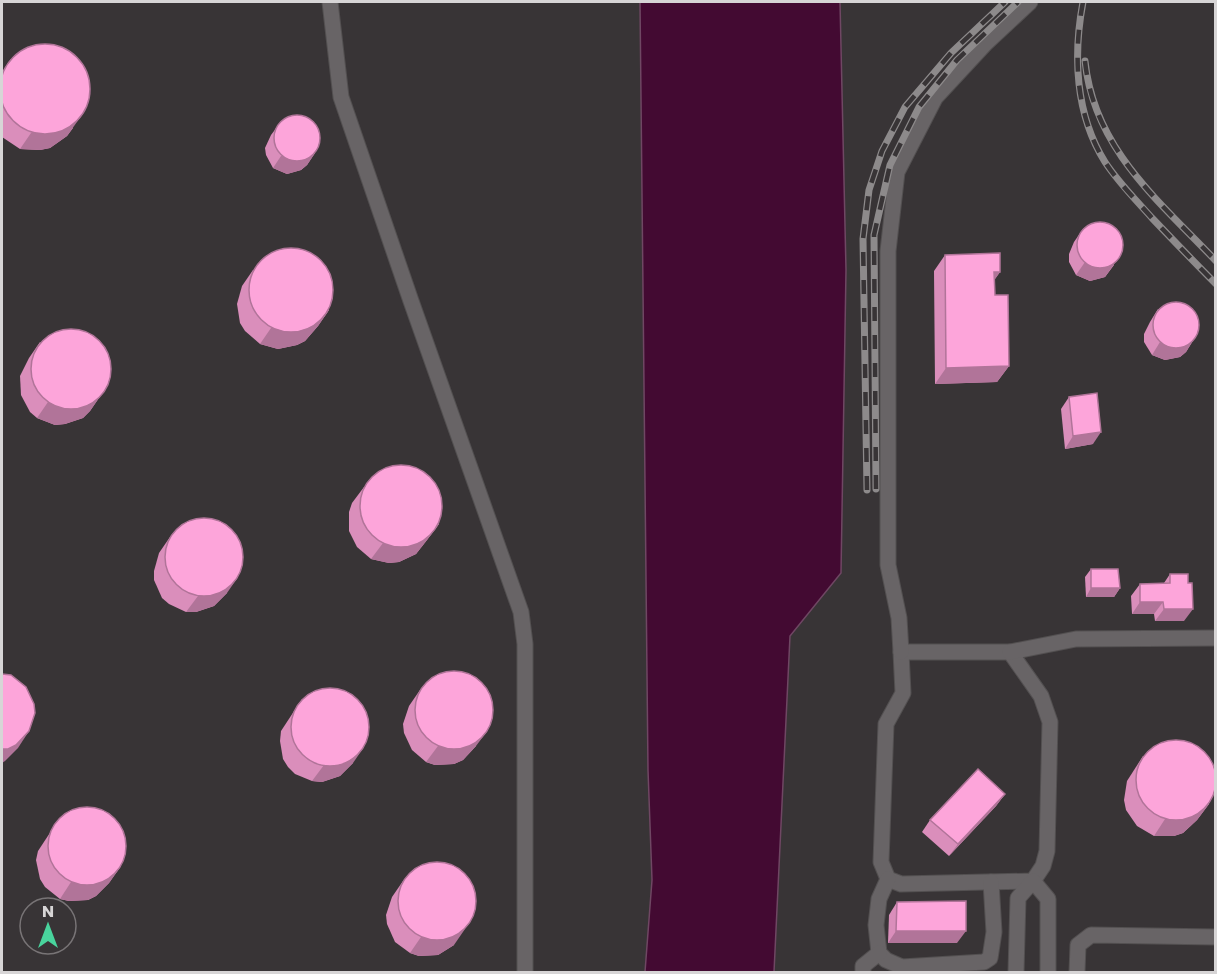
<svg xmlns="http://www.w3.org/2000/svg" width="1217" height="974" font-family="Poppins,sans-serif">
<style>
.water{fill:#430a32;stroke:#6f4763;stroke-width:1.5}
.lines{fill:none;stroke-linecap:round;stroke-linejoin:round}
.minor-casing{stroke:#535051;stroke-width:17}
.minor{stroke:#686466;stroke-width:15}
.rail-casing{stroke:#8d8a8b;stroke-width:7}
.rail{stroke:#383436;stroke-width:4.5;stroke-dasharray:14;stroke-linecap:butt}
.wall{fill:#da8ebb}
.shaded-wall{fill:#b17499}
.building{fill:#fda5da;stroke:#b17499;stroke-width:1.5}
</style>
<rect width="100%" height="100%" fill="#383436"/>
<!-- water -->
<path class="water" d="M640,2H840L846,270L841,573L790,636L774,972H645L652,880L648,770Z"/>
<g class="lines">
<!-- minor casing -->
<g class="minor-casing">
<g id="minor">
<path d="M330,2L341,97L411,301L521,612L525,644V972"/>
<path d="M901,652H1010L1041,696L1050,722L1047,851L1043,866L1033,881L901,884L888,879L881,862L886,724L903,693Z"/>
<path d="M901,652L899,618L888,565V251L897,172L935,98L986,43L1030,2"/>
<path d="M1010,652L1076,639L1216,638"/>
<path d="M888,879L879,899L876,925L879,953L886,960L902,967L984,962L990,958L994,932L991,882"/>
<path d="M863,972V966L879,953"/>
<path d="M1016,972L1018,898L1033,881L1048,899V972"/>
<path d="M1077,972L1078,945L1091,935L1216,937"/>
</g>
</g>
<!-- minor -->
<use href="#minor" class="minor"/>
<!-- rail casing -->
<g class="rail-casing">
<g id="rail">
<path d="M1083,2C1073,55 1075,114 1105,162C1118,182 1136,200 1152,218C1173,240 1194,262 1216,284"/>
<path d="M1085,61C1094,149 1159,201 1216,261"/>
<path d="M876,489L874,235L890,165L919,107L957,60L1018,2"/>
<path d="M867,490L863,239L869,190L882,151L905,107L951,53L1005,2"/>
</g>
</g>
<!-- rail -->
<use href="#rail" class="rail"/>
</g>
<!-- wall -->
<g class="wall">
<path d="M11,59L73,128L67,136L50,148L40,150L20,149L2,137V72Z"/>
<path d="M280,123L315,153L307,165L301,170L287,174L273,168L266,155L265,148L271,135Z"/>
<path d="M1083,229L1114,265L1105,277L1090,281L1076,275L1069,262V254L1074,242Z"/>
<path d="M945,255L1000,272L994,280L995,295L1009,366L997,382L935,384L934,271Z"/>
<path d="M253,270L329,310L318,326L305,341L297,345L278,349L260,344L245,331L240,323L237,304L242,286Z"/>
<path d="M1158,309L1194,339L1186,352L1180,357L1165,360L1152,355L1144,342V334L1150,322Z"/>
<path d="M40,342L101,395L90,411L83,418L65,424L55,425L37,418L30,412L21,395L20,376L29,358Z"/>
<path d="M1069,397L1093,444L1065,449L1061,409Z"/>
<path d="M364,487L439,524L427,540L416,554L399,562L389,563L371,559L357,547L349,531V512L352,503Z"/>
<path d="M170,537L227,593L214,606L196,612H186L169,604L162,598L154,580V571L159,553Z"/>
<path d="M1091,569L1120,588L1114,597H1086L1085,577Z"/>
<path d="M1170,574L1184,621H1155L1154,614H1132L1131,596L1140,584L1164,583Z"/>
<path d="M420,690L476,746L463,760L454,764L435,765L426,762L412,750L404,733L403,724L409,706Z"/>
<path d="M302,699L353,763L340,776L322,782L312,781L295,774L288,767L283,759L280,741L281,731Z"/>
<path d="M1143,756L1209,804L1197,820L1183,833L1174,836H1154L1137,826L1126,810L1124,800L1127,781Z"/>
<path d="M1005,794L996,806L949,856L922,832L930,820Z"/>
<path d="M59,819L121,866L109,883L96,896L88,900L69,901L60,899L45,887L40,879L36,860L38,851Z"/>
<path d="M403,881L454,945L438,955L419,956L410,953L395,942L387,924L386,915L392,897Z"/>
<path d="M897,902L957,943H888L889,915Z"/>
</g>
<!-- shaded-wall -->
<g class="shaded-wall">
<path d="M84,112L67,136L50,148L40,150L20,149L31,133Z"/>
<path d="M315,153L307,165L301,170L287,174L273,168L281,156Z"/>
<path d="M1122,253L1105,277L1090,281L1076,275L1085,262Z"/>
<path d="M994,272H1000L989,288Z"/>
<path d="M329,310L318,326L305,341L297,345L278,349L260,344L271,328Z"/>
<path d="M1194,339L1186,352L1180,357L1165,360L1152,355L1160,342Z"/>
<path d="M1009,366L997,382L935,384L946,368Z"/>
<path d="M101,395L90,411L83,418L65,424L55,425L37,418L48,402Z"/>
<path d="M1101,432L1093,444L1065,449L1073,436Z"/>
<path d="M439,524L427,540L416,554L399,562L389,563L371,559L383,543Z"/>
<path d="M238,577L227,593L214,606L196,612H186L198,596Z"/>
<path d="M1091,588H1120L1114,597H1086Z"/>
<path d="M1140,602H1163L1154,614H1132Z"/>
<path d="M1164,609H1193L1184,621H1155Z"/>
<path d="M488,730L476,746L463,760L454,764L435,765L426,762L438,746Z"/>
<path d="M29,731L18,748L5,761L2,763V749Z"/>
<path d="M364,747L353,763L340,776L322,782L312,781L324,765Z"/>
<path d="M1005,794L996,806L949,856L958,844Z"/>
<path d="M1209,804L1197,820L1183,833L1174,836H1154L1165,819Z"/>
<path d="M121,866L109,883L96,896L88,900L69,901L60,899L71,882Z"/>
<path d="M465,929L454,945L438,955L419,956L410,953L421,937Z"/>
<path d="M896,931H966L957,943H888Z"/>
</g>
<!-- building -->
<g class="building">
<circle cx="45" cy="89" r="45"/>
<circle cx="297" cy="138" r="23"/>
<circle cx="1100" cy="245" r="23"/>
<circle cx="291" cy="290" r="42"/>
<path d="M1000,253V272H994L995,295H1008L1009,366L946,368L945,255Z"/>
<circle cx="1176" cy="325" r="23"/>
<circle cx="71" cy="369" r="40"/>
<path d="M1097,393L1101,432L1073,436L1069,397Z"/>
<circle cx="401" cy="506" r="41"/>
<circle cx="204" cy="557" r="39"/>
<path d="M1091,569H1118L1120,588H1091Z"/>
<path d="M1170,574H1188V583H1192L1193,609H1164L1163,602H1140V584L1170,583Z"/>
<circle cx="454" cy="710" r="39"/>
<path d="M2,674L11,675L26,687L34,704L35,713L29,731L16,745L8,749H2Z"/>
<circle cx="330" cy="727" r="39"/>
<circle cx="1176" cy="780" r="40"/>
<path d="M978,769L1005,794L958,844L930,820Z"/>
<circle cx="87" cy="846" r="39"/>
<circle cx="437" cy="901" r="39"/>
<path d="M966,901V931H896L897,902Z"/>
</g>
<!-- border -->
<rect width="1217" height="974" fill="none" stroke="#d7d5d6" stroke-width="6"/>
<!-- north arrow -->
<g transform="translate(48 926)"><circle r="28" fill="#383436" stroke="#787476" stroke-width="1.5"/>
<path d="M0-4.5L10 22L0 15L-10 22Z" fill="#49d49d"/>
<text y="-9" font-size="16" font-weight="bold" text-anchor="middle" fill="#d7d5d6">N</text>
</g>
</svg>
